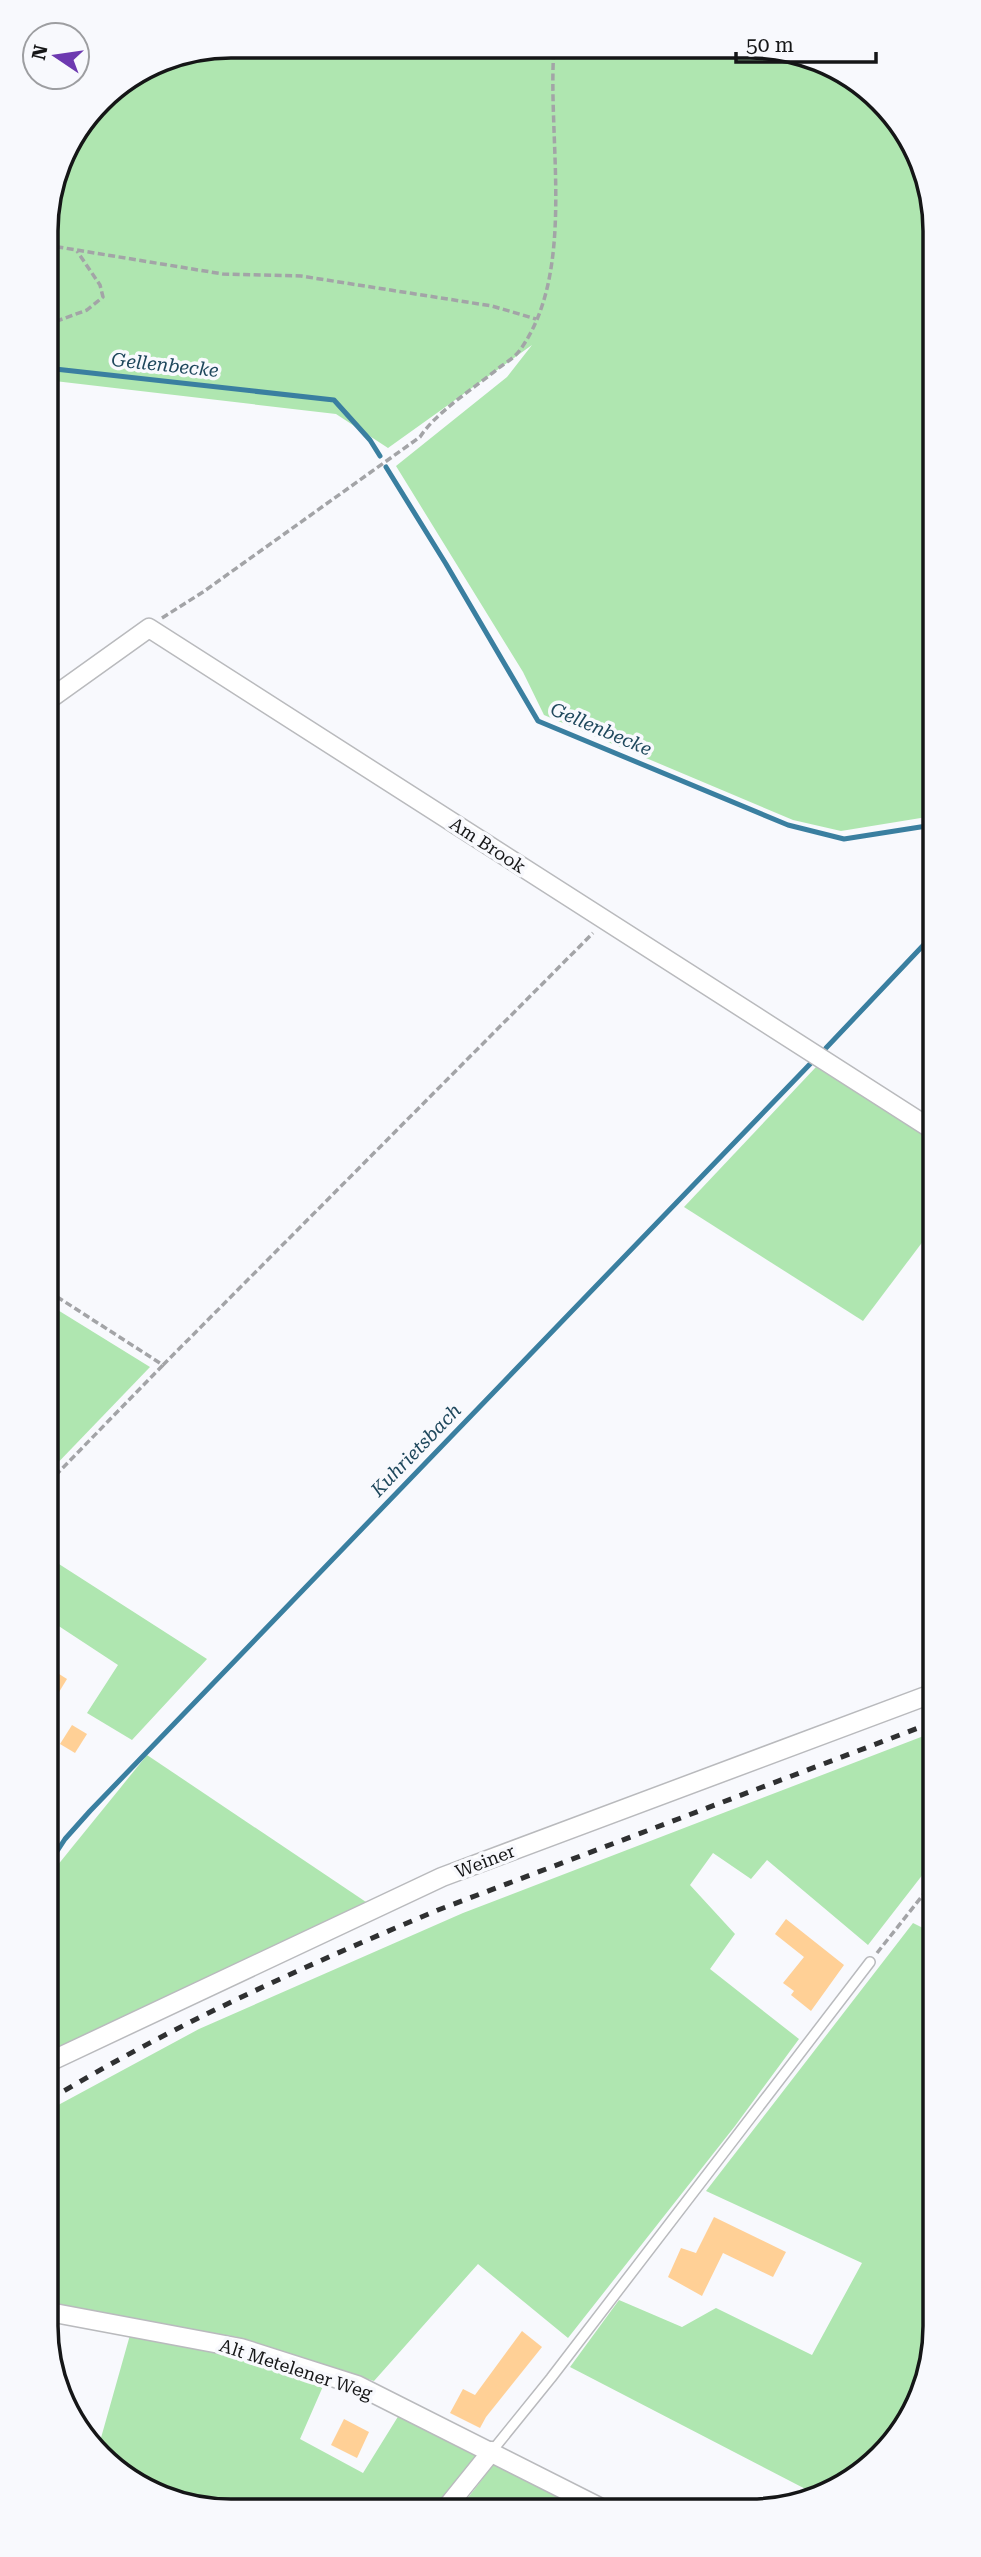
<svg xmlns="http://www.w3.org/2000/svg" width="981" height="2557" font-family="'Roboto Serif',serif">
<style>
.green{fill:#afe6b0}
.lines{fill:none;stroke-linecap:round;stroke-linejoin:round}
.stream{stroke:#3a7fa0;stroke-width:5}
.building{fill:#ffd096}
.service-casing{stroke:#b9babd;stroke-width:12}
.minor-casing{stroke:#b9babd;stroke-width:21}
.path{stroke:#a3a4a7;stroke-width:3.5;stroke-dasharray:7 3.5;stroke-linecap:butt}
.service{stroke:#fff;stroke-width:9}
.minor{stroke:#fff;stroke-width:18}
.rail{stroke:#2f3031;stroke-width:5;stroke-dasharray:9 9;stroke-linecap:butt}
.labels{text-anchor:middle;dominant-baseline:central;stroke-width:7;stroke-linejoin:round;paint-order:stroke}
.street-label{font-size:18px;fill:#151617;stroke:#f8f9fd}
.water-label{font-size:19px;font-style:italic;fill:#1e475c;stroke:#f8f9fd}
.rim{fill:none;stroke:#151617;stroke-width:3.5}
</style>
<rect width="100%" height="100%" fill="#f8f9fd"/>
<!-- green -->
<g class="green">
<path d="M231,46L787,49L881,100L932,194L933,816L841,831L793,820L544,715L523,672L396,466L507,377L532,345L388,448L336,414L46,380V218L65,149L108,92L160,59Z"/>
<path d="M816,1067L933,1140V1228L863,1321L684,1207Z"/>
<path d="M48,1304L150,1367L48,1473Z"/>
<path d="M48,1557L207,1659L132,1740L87,1713L118,1665L48,1619Z"/>
<path d="M934,1732V1860L868,1945L767,1860L751,1879L713,1853L690,1885L735,1934L710,1969L799,2039L735,2126L568,2338L478,2264L374,2381L237,2337L49,2305V2110L199,2029L463,1913Z"/>
<path d="M147,1755L366,1902L49,2053L48,1877Z"/>
<path d="M913,1923L935,1934V2338L922,2397L890,2448L843,2486L819,2496L570,2367L619,2300L682,2327L716,2308L812,2355L862,2263L706,2191Z"/>
<path d="M130,2335L239,2355L324,2384L300,2439L363,2473L399,2415L478,2455L438,2508H195L100,2457L97,2452Z"/>
<path d="M494,2464L581,2508H460Z"/>
</g>
<g class="lines">
<!-- stream -->
<g class="stream">
<path d="M46,368L334,400L370,440L380,456"/>
<path d="M386,467L446,564L538,721L788,825L844,839L933,825"/>
<path d="M826,1048L933,935"/>
<path d="M48,1865L65,1839L90,1811L812,1062"/>
</g>
</g>
<!-- building -->
<g class="building">
<path d="M48,1667L67,1679L48,1710Z"/>
<path d="M72,1725L87,1734L75,1753L60,1744Z"/>
<path d="M786,1919L844,1965L811,2011L791,1995L794,1991L783,1983L804,1957L775,1934Z"/>
<path d="M714,2217L786,2252L773,2277L723,2253L702,2296L668,2277L681,2248L696,2253Z"/>
<path d="M522,2331L542,2347L486,2417L480,2428L450,2413L463,2389L475,2395Z"/>
<path d="M344,2419L369,2432L357,2458L331,2445Z"/>
</g>
<g class="lines">
<!-- service casing -->
<g class="service-casing">
<path id="service" d="M492,2451L551,2378L870,1962"/>
</g>
<!-- minor casing -->
<g class="minor-casing">
<g id="minor">
<path d="M47,701L149,628L933,1130"/>
<path d="M49,2062L442,1877L934,1693"/>
<path d="M49,2312L241,2348L357,2385L601,2508"/>
<path d="M446,2508L492,2451"/>
</g>
</g>
<!-- path -->
<g class="path">
<path d="M46,245L223,274L301,276L492,306L536,319"/>
<path d="M46,325L87,310L103,297L100,285L77,251"/>
<path d="M162,618L203,592L420,437C435,413 477,386 500,367C507,362 515,357 520,350C577,271 547,140 554,48"/>
<path d="M48,1291L163,1365L593,933"/>
<path d="M48,1483L163,1365"/>
<path d="M877,1953L934,1881"/>
</g>
<!-- service -->
<use href="#service" class="service"/>
<!-- minor -->
<use href="#minor" class="minor"/>
<!-- rail -->
<path class="rail" d="M49,2100C172,2025 305,1966 438,1910L934,1722"/>
</g>
<g class="labels">
<!-- street labels -->
<g class="street-label">
<text transform="translate(488 845) rotate(33)">Am Brook</text>
<text transform="translate(485 1861) rotate(-21)">Weiner</text>
<text transform="translate(296 2369) rotate(18)">Alt Metelener Weg</text>
</g>
<!-- water labels -->
<g class="water-label">
<text transform="translate(165 365) rotate(6)">Gellenbecke</text>
<text transform="translate(601 729) rotate(23)">Gellenbecke</text>
<text transform="translate(416 1450) rotate(-46)">Kuhrietsbach</text>
</g>
</g>
<!-- crop -->
<path d="M0 0H981V2557H0ZM231 58H750A173 173 0 0 1 923 231V2326A173 173 0 0 1 750 2499H231A173 173 0 0 1 58 2326V231A173 173 0 0 1 231 58Z" fill="#f8f9fd" fill-rule="evenodd"/>
<path class="rim" d="M231 58H750A173 173 0 0 1 923 231V2326A173 173 0 0 1 750 2499H231A173 173 0 0 1 58 2326V231A173 173 0 0 1 231 58Z"/>
<!-- north arrow -->
<g transform="translate(56 56) rotate(283)"><circle r="33" fill="#f8f9fd" stroke="#9d9ea1" stroke-width="2"/>
<path d="M0-5L12 26L0 18L-12 26Z" fill="#6d39b0"/>
<text y="-10" font-size="19" font-weight="bold" text-anchor="middle" fill="#151617">N</text>
</g>
<!-- scale -->
<path d="M736 52v10h140v-10" fill="none" stroke="#151617" stroke-width="3.5"/>
<text x="746" y="52" font-size="21" fill="#151617" stroke="#f8f9fd" stroke-width="5" paint-order="stroke">50 m</text>
</svg>
